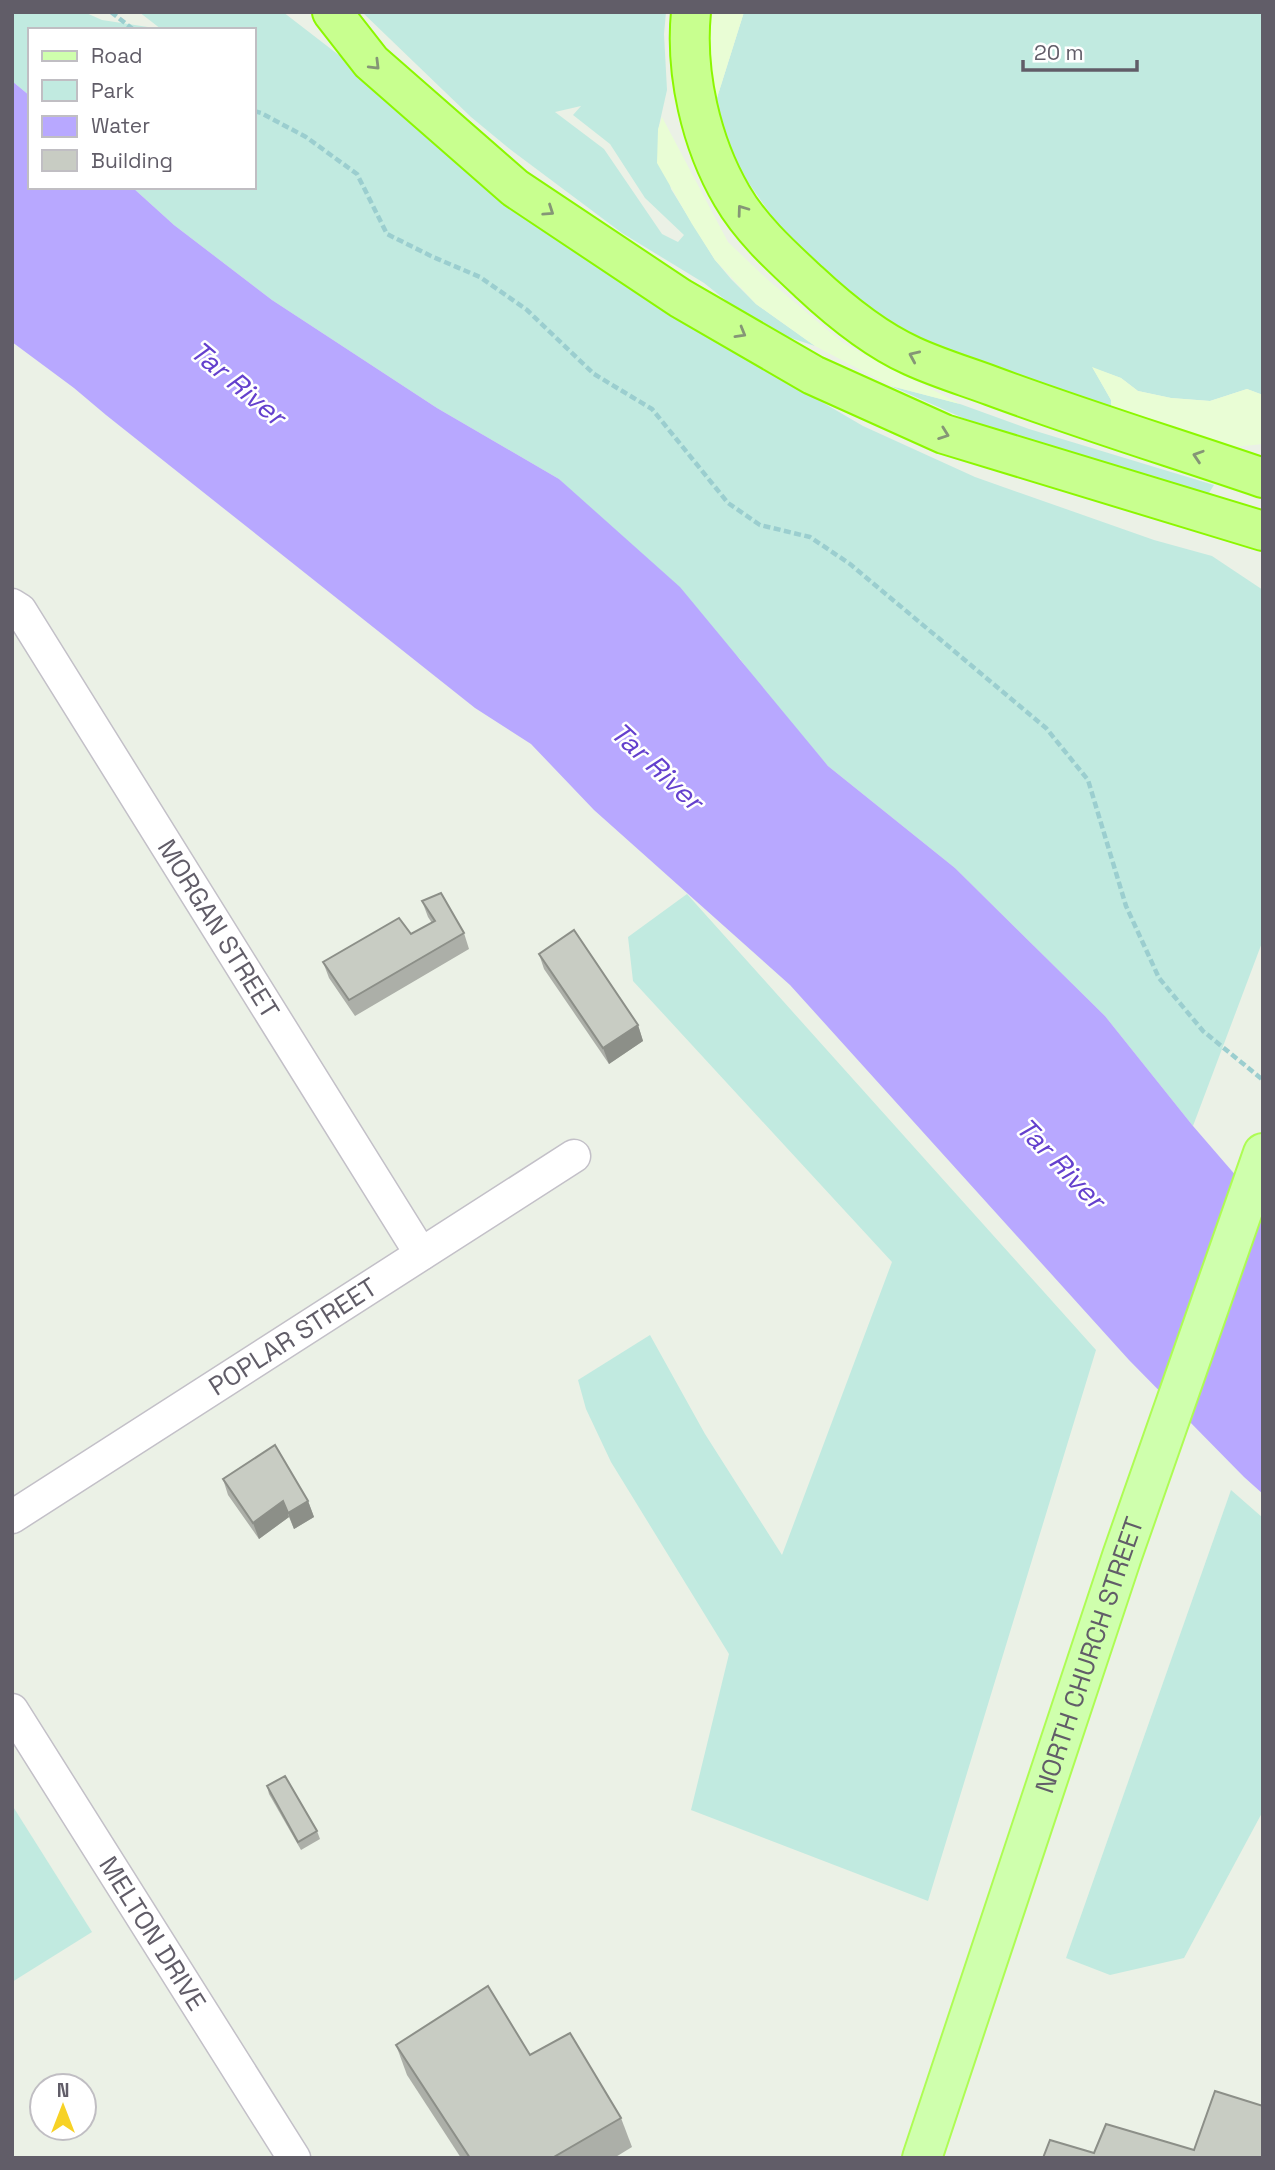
<svg xmlns="http://www.w3.org/2000/svg" width="1275" height="2170" font-family="'Space Grotesk',sans-serif">
<style>
.green{fill:#c1eae0;fill-rule:evenodd}
.sand{fill:#e9fdd5}
.water{fill:#b8a8ff}
.lines{fill:none;stroke-linecap:round;stroke-linejoin:round}
.minor-casing{stroke:#c3c0c8;stroke-width:35}
.primary-casing{stroke:#aefc54;stroke-width:42}
.motorway-casing{stroke:#8cf700;stroke-width:42}
.path{stroke:#9bcecf;stroke-width:4.5;stroke-dasharray:7 3.5;stroke-linecap:butt}
.minor{stroke:#fff;stroke-width:32}
.primary{stroke:#cfffad;stroke-width:38}
.motorway{stroke:#c8ff8f;stroke-width:38}
.wall{fill:#acafa8}
.shaded-wall{fill:#8c8f88}
.building{fill:#c8ccc3;stroke:#8c8f88;stroke-width:2}
.oneway{stroke:#859676}
.labels{text-anchor:middle;dominant-baseline:central;stroke-width:5;stroke-linejoin:round;paint-order:stroke}
.street-label{font-size:26px;fill:#615d68;stroke:#fff}
.water-label{font-size:28px;font-style:italic;fill:#6440cd;stroke:#fff}
</style>
<rect width="100%" height="100%" fill="#ebf1e6"/>
<!-- green -->
<g class="green">
<path d="M12,12H84L102,20L161,29L139,12H283L685,322L863,426L975,477L1154,540L1212,556L1263,590V940L1193,1126L1105,1016L955,868L828,766L771,700L740,659L559,479L437,408L272,300L174,225L132,187H254V30H30V96L12,81Z"/>
<path d="M362,12H666L664,34L667,90L658,130L671,189L715,260L731,279L756,304L815,346L788,337L728,302L704,283L622,233L511,150L471,117ZM581,106L573,115L610,144L645,198L684,235L678,242L662,234L604,149L555,112Z"/>
<path d="M744,12H1263V395L1247,389L1210,401L1171,398L1138,391L1121,378L1093,368L1111,400V413L917,339L830,282L792,245L741,172L727,139L716,101Z"/>
<path d="M891,386L960,404L1029,429L1214,485L1207,496L1049,448L963,418Z"/>
<path d="M687,894L1096,1350L928,1901L691,1810L729,1654L611,1462L586,1409L578,1380L650,1335L705,1434L782,1555L892,1262L633,981L628,937Z"/>
<path d="M1231,1490L1263,1518V1811L1184,1958L1110,1975L1066,1958Z"/>
<path d="M12,1805L92,1932L12,1982Z"/>
</g>
<!-- sand -->
<g class="sand">
<path d="M706,12H744L716,101L706,39Z"/>
<path d="M662,117L728,242L767,279L843,343L960,404L891,386L815,346L756,304L715,260L692,224L657,163L658,130Z"/>
<path d="M1092,367L1121,378L1138,391L1171,398L1210,401L1247,389L1263,395V444L1225,448L1111,413V400Z"/>
</g>
<!-- water -->
<path class="water" d="M12,81L30,96V187H132L174,225L272,300L437,408L559,479L680,587L828,766L955,868L1105,1016L1193,1126L1263,1207V1494L1244,1477L1129,1360L790,985L594,810L531,744L475,708L106,415L74,388L12,342Z"/>
<g class="lines">
<!-- minor casing -->
<g class="minor-casing">
<g id="minor">
<path id="s1" d="M12,605L20,610L421,1254"/>
<path id="s2" d="M12,1517L574,1156"/>
<path id="s3" d="M12,1710L294,2158"/>
</g>
</g>
<!-- primary casing -->
<g class="primary-casing">
<g id="primary">
<path id="s4" d="M922,2158L1122,1556L1263,1153"/>
</g>
</g>
<!-- motorway casing -->
<g class="motorway-casing">
<g id="motorway">
<path d="M332,12L371,62L515,188L680,298L813,375L944,434L1263,531"/>
<path d="M691,12C685,73 701,143 732,196C751,229 781,256 809,282C840,311 874,339 912,356C938,368 965,376 992,386C1081,419 1172,447 1263,478"/>
</g>
</g>
<!-- path -->
<g class="path">
<path d="M111,12L134,30"/>
<path d="M254,111L261,113L306,137L357,174L387,234L433,257L480,277L527,310L594,374L652,409L728,503L760,525L810,537L850,564L1046,728L1088,780L1126,906L1159,978L1203,1031L1263,1080"/>
</g>
<!-- minor -->
<use href="#minor" class="minor"/>
<!-- primary -->
<use href="#primary" class="primary"/>
<!-- motorway -->
<use href="#motorway" class="motorway"/>
</g>
<!-- wall -->
<g class="wall">
<path d="M422,901L464,933L469,949L355,1016L329,978L323,962L411,934L432,923L428,917Z"/>
<path d="M539,954L638,1025L643,1041L609,1064L544,969Z"/>
<path d="M223,1479L308,1501L314,1517L294,1529L289,1517L259,1539L228,1495Z"/>
<path d="M267,1786L317,1831L320,1839L301,1850L269,1794Z"/>
<path d="M396,2045L530,2055L621,2118L632,2147L614,2158H461L407,2075Z"/>
</g>
<!-- shaded-wall -->
<g class="shaded-wall">
<path d="M638,1025L643,1041L609,1064L603,1048Z"/>
<path d="M283,1501L289,1517L259,1539L253,1523Z"/>
<path d="M308,1501L314,1517L294,1529L288,1513Z"/>
</g>
<!-- building -->
<g class="building">
<path d="M441,893L464,933L349,1000L323,962L399,918L411,934L435,921L422,901Z"/>
<path d="M574,930L638,1025L603,1048L539,954Z"/>
<path d="M275,1445L308,1501L288,1513L283,1501L253,1523L223,1479Z"/>
<path d="M285,1776L317,1831L298,1842L267,1786Z"/>
<path d="M488,1986L530,2055L570,2033L621,2118L552,2158H470L396,2045Z"/>
<path d="M1215,2091L1263,2106V2158H1043L1050,2140L1094,2153L1106,2124L1194,2150Z"/>
</g>
<!-- one-way arrows -->
<defs><path id="oneway-chevron" d="M-2-3.5L2.5 0L-2 3.5" fill="none" stroke-width="1.6" stroke-linecap="round" stroke-linejoin="round" transform="scale(1.75)"/></defs>
<g class="oneway">
<use href="#oneway-chevron" transform="translate(375 65) rotate(45)"/>
<use href="#oneway-chevron" transform="translate(742 210) rotate(-126)"/>
<use href="#oneway-chevron" transform="translate(549 211) rotate(34)"/>
<use href="#oneway-chevron" transform="translate(741 333) rotate(30)"/>
<use href="#oneway-chevron" transform="translate(914 356) rotate(-156)"/>
<use href="#oneway-chevron" transform="translate(944 434) rotate(20)"/>
<use href="#oneway-chevron" transform="translate(1198 456) rotate(-162)"/>
</g>
<g class="labels">
<!-- street labels -->
<g class="street-label">
<text stroke="none"><textPath href="#s1" startOffset="385">MORGAN STREET</textPath></text>
<text stroke="none"><textPath href="#s2" startOffset="334">POPLAR STREET</textPath></text>
<text stroke="none"><textPath href="#s4" startOffset="530">NORTH CHURCH STREET</textPath></text>
<text stroke="none"><textPath href="#s3" startOffset="264">MELTON DRIVE</textPath></text>
</g>
<!-- water labels -->
<g class="water-label">
<text transform="translate(238 383) rotate(40)">Tar River</text>
<text transform="translate(657 766) rotate(43)">Tar River</text>
<text transform="translate(1061 1163) rotate(46)">Tar River</text>
</g>
</g>
<!-- border -->
<rect width="1275" height="2170" fill="none" stroke="#615d68" stroke-width="28"/>
<!-- legend -->
<rect x="28" y="28" width="228" height="161" fill="#ffffff" stroke="#c0bec3" stroke-width="2"/>
<rect x="42" y="51" width="35" height="10" fill="#cfffad" stroke="#c0bec3" stroke-width="2"/>
<text x="91" y="63" font-size="21" fill="#615d68">Road</text>
<rect x="42" y="80" width="35" height="21" fill="#c1eae0" stroke="#c0bec3" stroke-width="2"/>
<text x="91" y="98" font-size="21" fill="#615d68">Park</text>
<rect x="42" y="116" width="35" height="21" fill="#b8a8ff" stroke="#c0bec3" stroke-width="2"/>
<text x="91" y="133" font-size="21" fill="#615d68">Water</text>
<rect x="42" y="150" width="35" height="21" fill="#c8ccc3" stroke="#c0bec3" stroke-width="2"/>
<text x="91" y="168" font-size="21" fill="#615d68">Building</text>
<!-- north arrow -->
<g transform="translate(63 2107)"><circle r="33" fill="#ffffff" stroke="#c0bec3" stroke-width="2"/>
<path d="M0-5L12 26L0 18L-12 26Z" fill="#f7d226"/>
<text y="-10" font-size="19" font-weight="bold" text-anchor="middle" fill="#615d68">N</text>
</g>
<!-- scale -->
<path d="M1023 60v10h114v-10" fill="none" stroke="#615d68" stroke-width="3.5"/>
<text x="1034" y="60" font-size="21" fill="#615d68" stroke="#ffffff" stroke-width="5" paint-order="stroke">20 m</text>
</svg>
